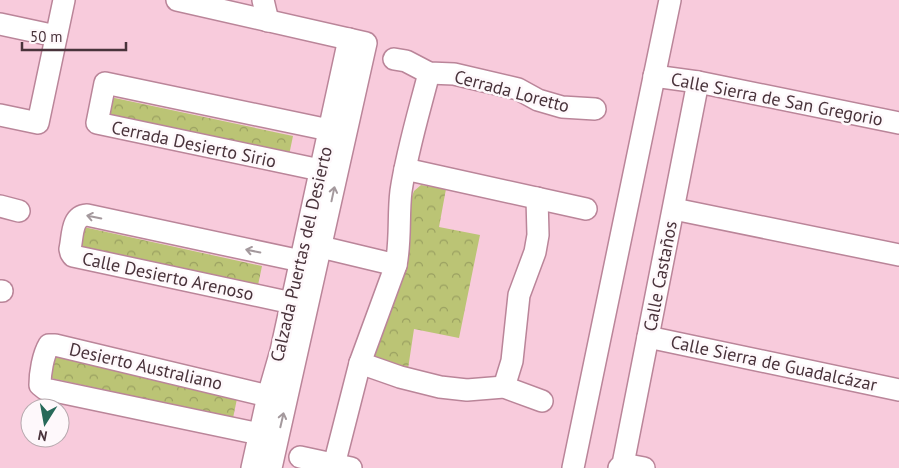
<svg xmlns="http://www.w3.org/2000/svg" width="899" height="468" font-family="'PT Sans',sans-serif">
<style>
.park{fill:url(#park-crowns)}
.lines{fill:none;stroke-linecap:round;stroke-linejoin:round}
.minor-casing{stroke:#ba8599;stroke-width:24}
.minor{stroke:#fff;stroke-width:21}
.oneway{stroke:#a4999d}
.labels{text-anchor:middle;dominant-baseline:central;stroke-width:5;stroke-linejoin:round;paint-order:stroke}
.street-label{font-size:18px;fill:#49333b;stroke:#fef8fb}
</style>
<defs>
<pattern id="park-crowns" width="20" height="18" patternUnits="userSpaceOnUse" patternTransform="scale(1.25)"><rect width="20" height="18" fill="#bbc475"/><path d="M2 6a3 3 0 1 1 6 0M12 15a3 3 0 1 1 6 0" fill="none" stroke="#9aa061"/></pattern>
</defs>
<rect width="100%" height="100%" fill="#f8cbdc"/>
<!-- park -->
<g class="park">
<path d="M110,97L293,136L288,160L105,120Z"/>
<path d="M421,185L446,189L439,227L480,235L459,338L414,329L408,369L377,361L373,353L411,199L414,191Z"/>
<path d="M79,226L262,266L257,290L74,250Z"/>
<path d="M55,355L238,394L233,418L50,378Z"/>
</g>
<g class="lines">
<!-- minor casing -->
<g class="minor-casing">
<g id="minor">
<path d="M177,0L366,43L271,468"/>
<path d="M263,0L268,21"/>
<path d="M0,24L56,36"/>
<path d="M394,59L406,61L429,73L454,74L518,89L538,100L562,107L595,109"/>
<path d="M654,76L698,82L899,123"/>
<path d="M0,115L38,123L64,0"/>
<path d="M405,169L586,209"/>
<path d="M320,170L97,123L105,83L329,130"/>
<path d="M0,206L19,211"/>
<path d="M674,209L899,255"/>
<path d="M321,247L396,265"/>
<path d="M0,291H2"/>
<path d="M292,303L73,256L71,253L70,249C73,236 71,216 87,215L301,261"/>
<path d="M648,337L899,390"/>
<path d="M360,363L400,377L440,387L467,390L504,387L542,401"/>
<path d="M504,387L512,361L519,295L535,252L538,235L537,198"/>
<path d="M260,434L45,389L40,385C40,373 43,355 49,345H55L268,396"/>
<path d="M300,457L351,468"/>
<path d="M623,464L644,468"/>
<path d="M334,465L360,363L396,265C401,240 398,215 401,191C407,151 419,112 429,73"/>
<path d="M252,468L268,396L281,351L349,39"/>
<path d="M573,468L670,0"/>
<path d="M619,468L623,464L698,82"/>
</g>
</g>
<!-- minor -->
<use href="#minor" class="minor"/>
</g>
<!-- one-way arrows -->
<defs><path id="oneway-shaft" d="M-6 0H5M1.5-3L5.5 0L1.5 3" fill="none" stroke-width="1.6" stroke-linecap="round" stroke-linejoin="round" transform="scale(1.25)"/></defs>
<g class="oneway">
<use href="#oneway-shaft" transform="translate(333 194) rotate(-78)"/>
<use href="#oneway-shaft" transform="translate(94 217) rotate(-169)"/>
<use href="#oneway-shaft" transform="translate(253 251) rotate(-168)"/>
<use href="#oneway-shaft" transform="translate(282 420) rotate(-77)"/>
</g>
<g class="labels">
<!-- street labels -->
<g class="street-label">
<text transform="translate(512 91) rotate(15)">Cerrada Loretto</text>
<text transform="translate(777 99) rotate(11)">Calle Sierra de San Gregorio</text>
<text transform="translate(194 144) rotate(12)">Cerrada Desierto Sirio</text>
<text transform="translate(301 254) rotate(-77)">Calzada Puertas del Desierto</text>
<text transform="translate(168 276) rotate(12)">Calle Desierto Arenoso</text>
<text transform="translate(660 276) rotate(-79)">Calle Castaños</text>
<text transform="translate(774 363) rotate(12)">Calle Sierra de Guadalcázar</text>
<text transform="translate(146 366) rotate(13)">Desierto Australiano</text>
</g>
</g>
<!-- north arrow -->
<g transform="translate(45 423) rotate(191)"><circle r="24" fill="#fef8fb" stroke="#b6a9ae"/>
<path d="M0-4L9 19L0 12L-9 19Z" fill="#276959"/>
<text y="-8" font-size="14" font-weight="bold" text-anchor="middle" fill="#49333b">N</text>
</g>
<!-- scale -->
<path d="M22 42v8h104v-8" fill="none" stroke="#49333b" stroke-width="2.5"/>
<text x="30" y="42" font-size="15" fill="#49333b" stroke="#fef8fb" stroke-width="4" paint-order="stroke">50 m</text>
</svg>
